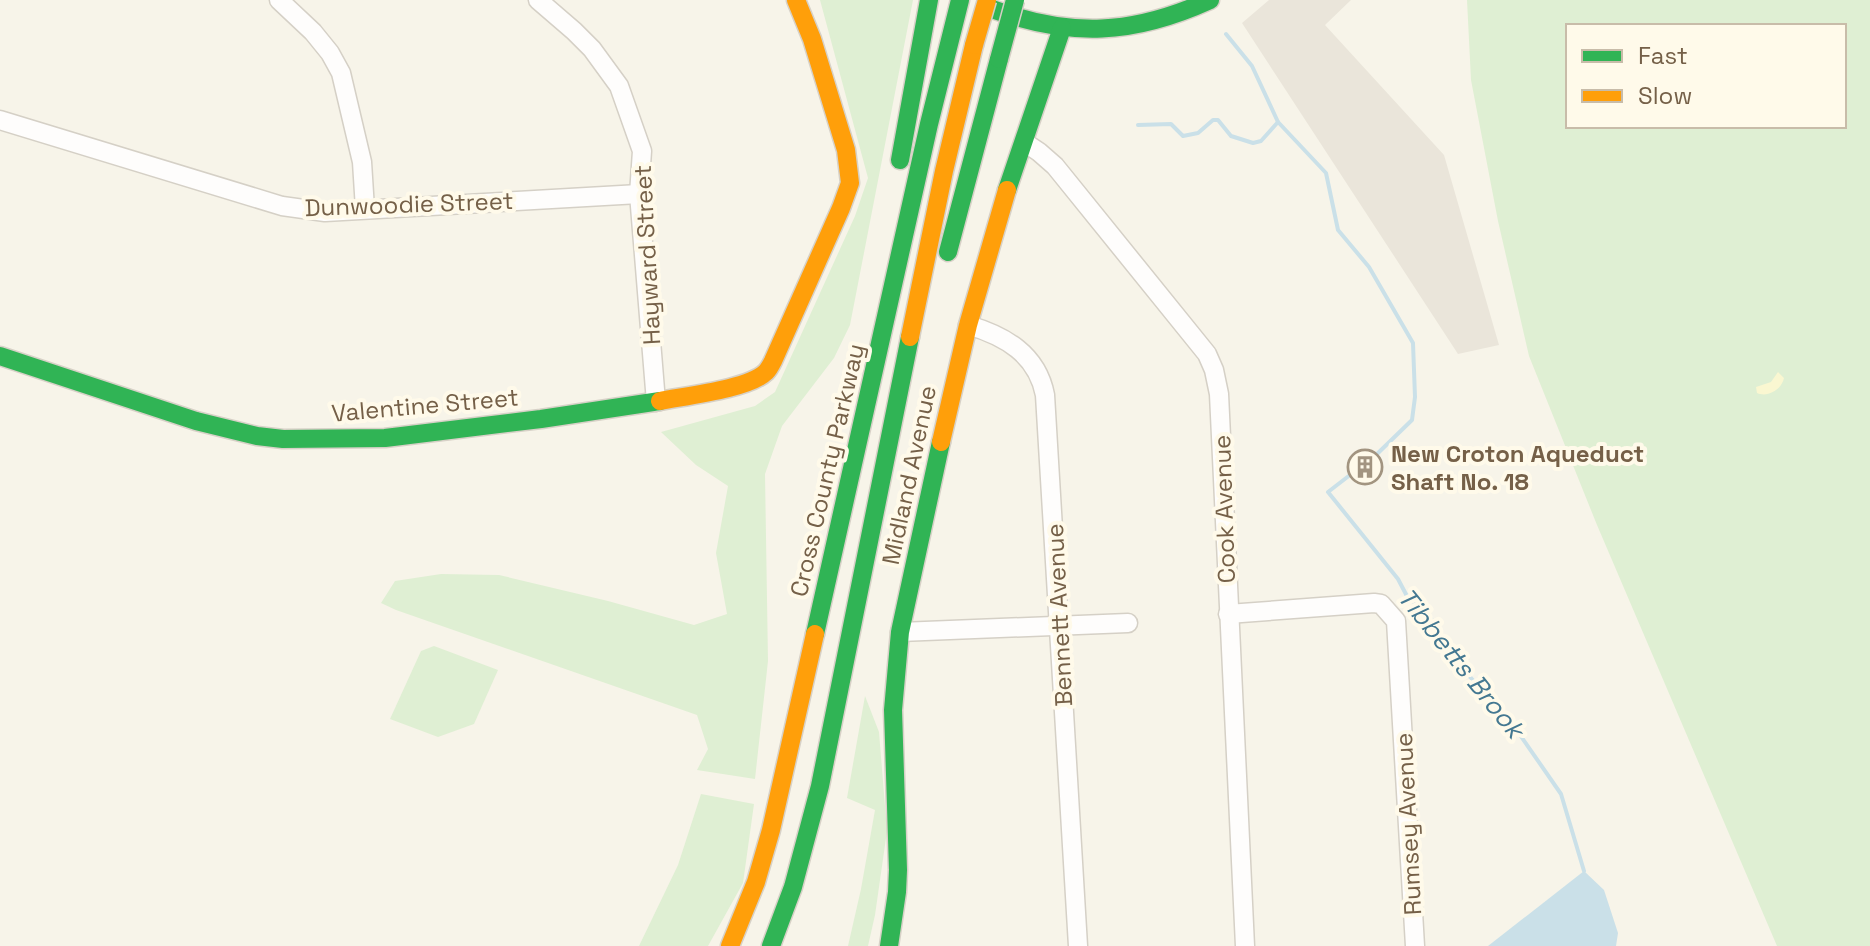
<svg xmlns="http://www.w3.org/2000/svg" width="1870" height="946" font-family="'Space Grotesk',sans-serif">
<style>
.industrial{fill:#eae5da}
.green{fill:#dfefd3;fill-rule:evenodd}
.sand{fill:#faf7d1}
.water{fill:#cae0e8}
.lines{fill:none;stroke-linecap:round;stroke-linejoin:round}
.stream{stroke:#cae0e8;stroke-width:4}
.street-casing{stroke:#d5d0c6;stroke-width:21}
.fast-casing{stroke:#d7d1c7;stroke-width:21}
.slow-casing{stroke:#d7d1c7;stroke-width:21}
.street{stroke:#fefdfc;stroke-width:18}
.fast{stroke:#30b455;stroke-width:18}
.slow{stroke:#ff9f0a;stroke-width:18}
.fast-bridge-casing{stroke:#d5cfc5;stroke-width:21;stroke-linecap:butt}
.slow-bridge-casing{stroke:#d5cfc5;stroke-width:21;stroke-linecap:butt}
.fast-bridge{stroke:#30b455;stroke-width:18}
.slow-bridge{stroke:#ff9f0a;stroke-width:18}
.labels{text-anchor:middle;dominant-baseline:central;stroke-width:8;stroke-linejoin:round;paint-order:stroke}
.street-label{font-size:24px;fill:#756048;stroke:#fffaea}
.poi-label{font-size:24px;font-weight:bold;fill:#756048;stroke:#fffaea;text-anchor:start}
.water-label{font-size:26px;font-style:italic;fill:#447891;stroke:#fffaea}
</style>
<rect width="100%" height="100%" fill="#f7f4e9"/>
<!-- industrial -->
<path class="industrial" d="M1269,0H1351L1325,25L1444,155L1499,345L1458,354L1242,23Z"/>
<!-- green -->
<g class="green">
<path d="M820,0H913L850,325L834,358L782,426L765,474L768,661L755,779L697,770L708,749L697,715L396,610L381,603L395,581L441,574L499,575L608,601L694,625L727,614L716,553L728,486L696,465L661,432L755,406L775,392L855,216L868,178Z"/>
<path d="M1467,0H1870V946H1777L1597,525L1529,356L1498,221L1471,80ZM1568,26H1844V126H1568Z"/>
<path d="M434,646L498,670L474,724L438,737L390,719L421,651Z"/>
<path d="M865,696L879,732L887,831L875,915L868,946H848L861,889L875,810L847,798Z"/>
<path d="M701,794L754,804L743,883L708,946H639L678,865Z"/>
</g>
<!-- sand -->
<path class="sand" d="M1778,372L1784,378C1782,389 1768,398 1757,393L1756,387L1771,382Z"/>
<!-- water -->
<path class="water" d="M1584,871L1604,890L1618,933L1616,946H1488Z"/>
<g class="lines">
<!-- stream -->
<g class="stream">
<path d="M1226,34L1252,66L1278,122L1326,173L1338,230L1369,267L1413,343L1415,397L1412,420L1377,454"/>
<path d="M1138,125L1171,124L1183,136L1198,133L1213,120H1218L1231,136L1253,143L1261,141L1278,122"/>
<path d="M1350,475L1328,492L1398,579L1409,600L1428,614L1464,670L1518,732L1561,794L1584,871"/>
</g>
<!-- street casing -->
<g class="street-casing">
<g id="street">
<path d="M279,0L313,32L330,53L341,73L362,162L365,209"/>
<path d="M538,0L574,31L592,49L619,86L642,151L639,194L656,402"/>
<path d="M0,120L282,206L325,212L639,194"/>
<path d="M1024,142L1039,152L1055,166L1207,354L1214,370L1219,394L1245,946"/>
<path d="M968,325C1005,336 1037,354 1045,395L1078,946"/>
<path d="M1228,614L1374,603L1381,604L1396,621L1415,946"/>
<path d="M900,632L1128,623"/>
</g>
</g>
<!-- fast casing -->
<g class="fast-casing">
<g id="fast">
<path d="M992,9C1071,38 1133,35 1210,0"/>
<path d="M900,160L929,0"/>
<path d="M1007,190L1062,28"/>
<path d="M948,252L999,59"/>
<path d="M0,356L196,421L257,436L283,439L385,438L541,419L660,401"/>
<path d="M815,634L929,124L960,0"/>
<path d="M771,946L793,887L820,786L910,337"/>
<path d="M889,946L897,892L898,870L893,710L900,632L941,442"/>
</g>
</g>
<!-- slow casing -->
<g class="slow-casing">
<g id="slow">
<path d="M910,337L944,171L974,45"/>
<path d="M660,401C685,396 749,389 766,372C769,369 771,365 773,361L841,208L850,183L846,150L812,39L796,0"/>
<path d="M941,442L968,325L1007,190"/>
<path d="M730,946L756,882L771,830L815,634"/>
</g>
</g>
<!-- street -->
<use href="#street" class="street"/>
<!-- fast -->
<use href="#fast" class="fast"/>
<!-- slow -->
<use href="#slow" class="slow"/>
<!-- fast-bridge casing -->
<g class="fast-bridge-casing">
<path id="fast-bridge" d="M999,59L1015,0"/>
</g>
<!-- slow-bridge casing -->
<g class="slow-bridge-casing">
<path id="slow-bridge" d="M974,45L987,0"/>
</g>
<!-- fast-bridge -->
<use href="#fast-bridge" class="fast-bridge"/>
<!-- slow-bridge -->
<use href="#slow-bridge" class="slow-bridge"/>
</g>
<!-- icons -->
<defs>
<g id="building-ring" transform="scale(1.8)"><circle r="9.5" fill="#fffaea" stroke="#a29480" stroke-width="1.5"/><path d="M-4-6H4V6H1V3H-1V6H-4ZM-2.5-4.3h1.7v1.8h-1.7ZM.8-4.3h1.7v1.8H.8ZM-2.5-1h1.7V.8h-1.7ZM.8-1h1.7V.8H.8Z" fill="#a29480"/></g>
</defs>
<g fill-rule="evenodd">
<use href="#building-ring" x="1365" y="467"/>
</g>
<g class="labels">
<!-- street labels -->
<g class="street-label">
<text transform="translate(409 204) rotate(-2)">Dunwoodie Street</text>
<text transform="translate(647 255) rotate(-93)">Hayward Street</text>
<text transform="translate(425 405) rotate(-5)">Valentine Street</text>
<text transform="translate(827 470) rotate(-77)">Cross County Parkway</text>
<text transform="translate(909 475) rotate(-78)">Midland Avenue</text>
<text transform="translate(1224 509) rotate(-92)">Cook Avenue</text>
<text transform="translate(1059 615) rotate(-93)">Bennett Avenue</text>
<text transform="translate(1408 824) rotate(-93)">Rumsey Avenue</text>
</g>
<!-- poi labels -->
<g class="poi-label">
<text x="1391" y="453">New Croton Aqueduct<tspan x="1391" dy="28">Shaft No. 18</tspan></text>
</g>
<!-- water labels -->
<g class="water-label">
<text transform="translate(1461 663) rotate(51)">Tibbetts Brook</text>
</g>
</g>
<!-- legend -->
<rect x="1566" y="24" width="280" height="104" fill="#fffaea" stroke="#c8bca9" stroke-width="2"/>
<rect x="1582" y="50" width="40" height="12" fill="#30b455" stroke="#c8bca9" stroke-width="2"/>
<text x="1638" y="64" font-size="24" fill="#756048">Fast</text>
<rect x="1582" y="90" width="40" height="12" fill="#ff9f0a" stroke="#c8bca9" stroke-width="2"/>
<text x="1638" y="104" font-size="24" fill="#756048">Slow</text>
</svg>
